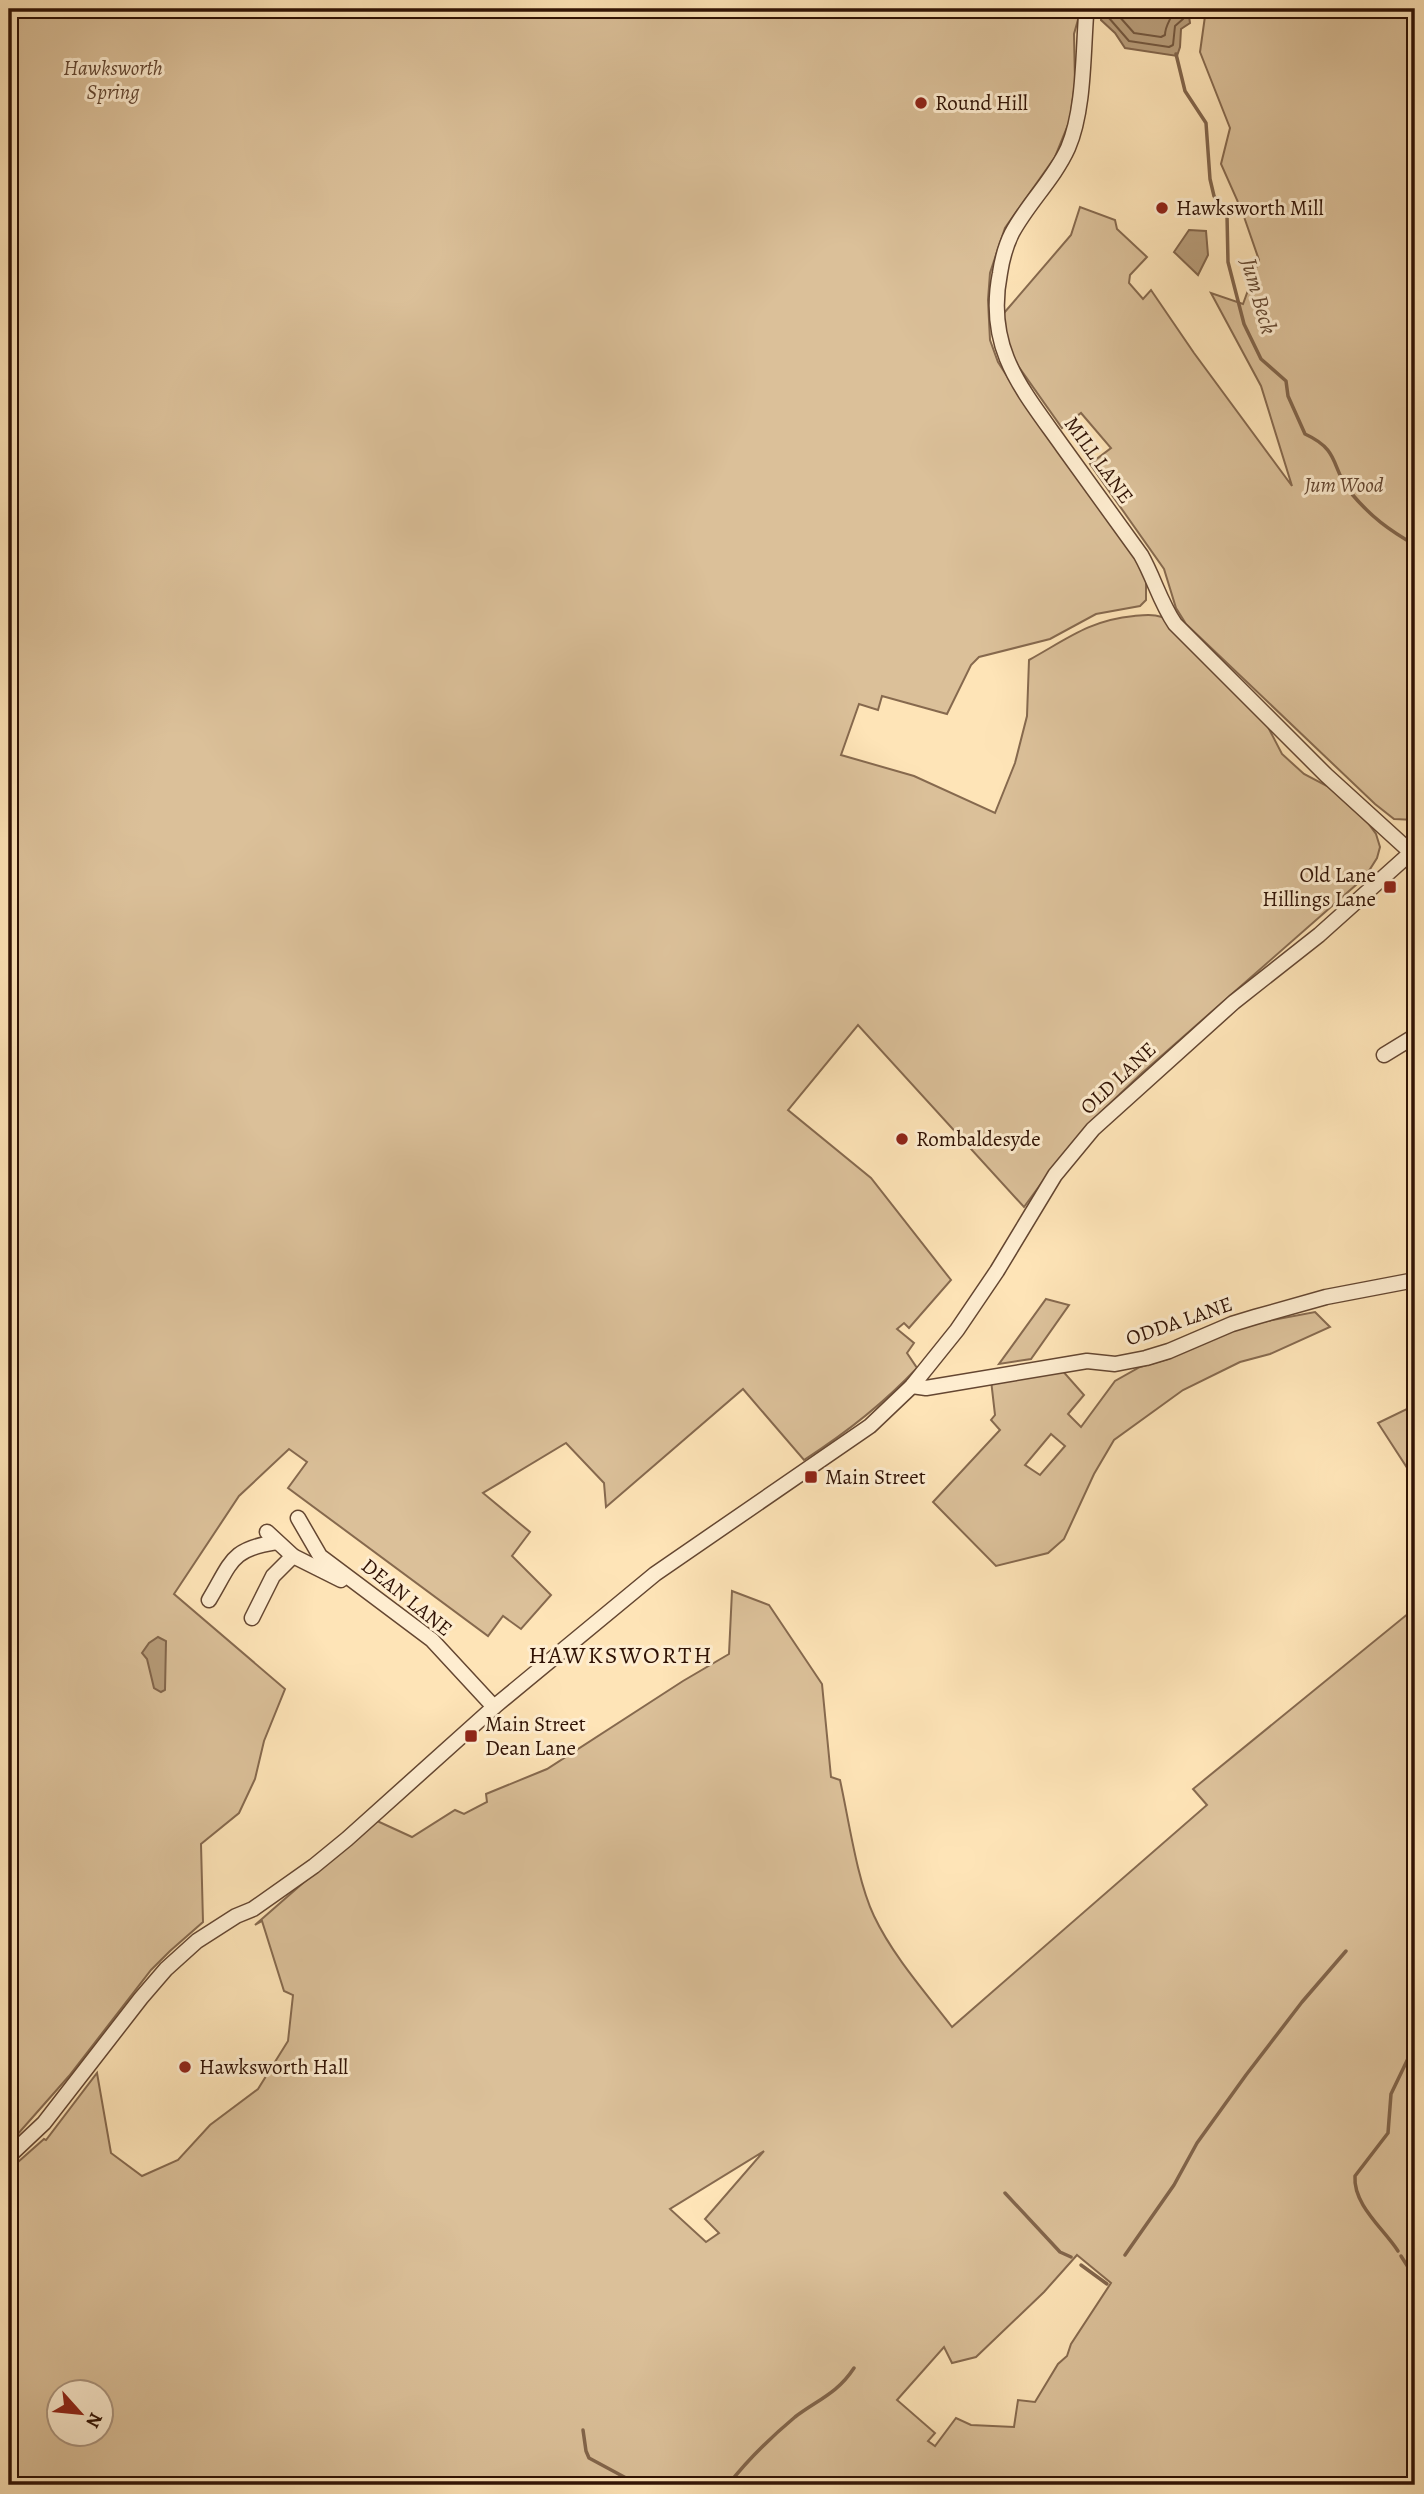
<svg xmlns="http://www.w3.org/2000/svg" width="1424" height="2494" font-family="Alegreya,serif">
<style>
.green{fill:#dbc099;stroke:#86694e;stroke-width:2;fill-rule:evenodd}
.water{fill:#b89d7a;stroke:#82654b;stroke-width:2}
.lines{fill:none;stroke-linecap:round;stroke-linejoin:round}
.shore{stroke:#74583f;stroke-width:2}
.stream{stroke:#82654b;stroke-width:3.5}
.minor-casing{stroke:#644631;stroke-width:17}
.minor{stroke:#feedd0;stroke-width:14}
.poi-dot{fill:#8f2418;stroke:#feedd0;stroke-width:2.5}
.labels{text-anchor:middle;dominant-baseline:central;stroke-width:6;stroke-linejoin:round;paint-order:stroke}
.park-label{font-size:21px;font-style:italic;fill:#634631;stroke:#feedd0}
.poi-label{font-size:21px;fill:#301204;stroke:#feedd0;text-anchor:start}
.street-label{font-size:21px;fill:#301204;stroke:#feedd0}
.water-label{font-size:23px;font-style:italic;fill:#664a33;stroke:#feedd0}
.quarter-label{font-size:24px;letter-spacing:2px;fill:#301204;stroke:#feedd0}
</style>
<rect width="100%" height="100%" fill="#fee4b7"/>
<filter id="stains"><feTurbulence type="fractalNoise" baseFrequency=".00286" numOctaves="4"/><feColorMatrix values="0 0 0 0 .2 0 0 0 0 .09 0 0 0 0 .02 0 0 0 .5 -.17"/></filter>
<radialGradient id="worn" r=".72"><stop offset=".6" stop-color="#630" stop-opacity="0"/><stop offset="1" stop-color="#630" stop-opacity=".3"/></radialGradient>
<!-- green -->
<g class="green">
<path d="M9,9H1081L1074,34L1075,83L1070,120L1055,157L1005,228L990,273L988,300L990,340L998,362L1021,398L1146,573V600L1140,606L1096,614L1050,639L979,657L971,665L947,714L882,696L878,710L859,704L841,755L914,776L995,813L1015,763L1027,716L1029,660C1067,639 1090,620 1134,616C1144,615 1152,614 1162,617L1268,727L1282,754L1304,774L1329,787L1368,823L1376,834L1380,847L1377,858L1365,877L1142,1073L1099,1114L1057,1162L1024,1207L858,1025L788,1110L871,1178L951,1280L909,1328L904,1323L897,1329L914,1343L907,1353L917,1368C883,1404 846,1433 804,1460L743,1389L606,1507L604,1483L566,1443L483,1493L530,1532L512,1556L551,1595L521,1629L503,1616L488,1636L288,1488L307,1462L289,1449L239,1496L174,1594L285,1689L264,1741L255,1779L239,1813L201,1844L203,1922L170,1951L151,1970L69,2076L9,2144Z"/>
<path d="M1206,9H1415V820L1394,819L1375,804L1186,624L1176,608L1164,569L1090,464L1111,448L1081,413L1062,428L1011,356L1003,331L1004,313L1071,235L1080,207L1115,220L1117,229L1147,257L1130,275L1129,283L1143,299L1151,290L1194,353L1292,486L1261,386L1211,293L1243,304L1259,260L1242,211L1221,164L1230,128L1200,52Z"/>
<path d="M1046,1299L1069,1305L1031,1359L999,1364Z"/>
<path d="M1315,1312L1330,1327L1270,1354L1240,1362L1183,1390L1114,1440L1094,1474L1064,1539L1048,1553L996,1566L933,1502L1000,1430L991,1420L995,1415L991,1380L1061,1369L1084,1395L1068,1414L1081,1427L1115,1381L1140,1367L1168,1359L1209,1336L1252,1324ZM1051,1434L1065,1446L1040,1475L1025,1465Z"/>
<path d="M1415,1405V1480L1378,1423Z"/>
<path d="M732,1591L769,1605L822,1684L831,1777L840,1780C849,1821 857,1880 874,1916C893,1956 925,1992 952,2027L1207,1805L1193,1789L1415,1608V2485H9V2170L44,2139L46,2140L97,2073L111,2153L142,2176L178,2160L210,2125L258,2089L288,2041L293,1995L284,1991L262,1921L255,1925L375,1820L412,1837L455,1810L464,1814L487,1802L486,1794L547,1769L683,1681L729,1654ZM764,2151L705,2219L719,2233L706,2242L670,2209ZM1077,2255L1111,2283L1071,2344L1067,2356L1058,2364L1035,2402L1018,2400L1014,2427L971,2425L956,2418L935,2446L928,2441L935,2433L897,2400L944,2347L952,2363L976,2357L1044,2292ZM60,2392H102V2434H60Z"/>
</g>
<!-- water -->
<g class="water">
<path d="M1102,9H1188L1190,23L1181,29L1180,47L1177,56L1125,48L1115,33L1101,20Z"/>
<path d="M1189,230L1206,231L1208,255L1198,275L1174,252Z"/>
<path d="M158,1637L166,1641L165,1690L161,1692L154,1688L147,1659L142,1653L149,1643Z"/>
</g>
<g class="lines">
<!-- shore -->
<g class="shore">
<path d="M1109,9V18L1129,41L1169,47L1173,45L1175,26L1183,19L1182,9"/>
<path d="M1117,9L1118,15L1134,33L1161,37L1165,35C1165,24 1173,18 1173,9"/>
</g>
<!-- stream -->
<g class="stream">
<path d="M1176,54L1185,91L1206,123L1210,179L1214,196L1227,215L1228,262L1244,324L1261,359L1286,381L1288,396L1305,434C1342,451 1330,468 1351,493C1371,517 1389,530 1415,545"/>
<path d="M1005,2193L1060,2252L1071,2257"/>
<path d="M1398,2251C1384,2229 1353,2205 1355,2176L1388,2133L1391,2094L1415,2044"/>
<path d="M1125,2255L1174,2185L1197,2143L1246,2075L1302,2002L1346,1951"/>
<path d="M1401,2256L1415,2278"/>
<path d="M1081,2265L1107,2284"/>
<path d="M583,2430L586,2451L589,2458L639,2485"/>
<path d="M728,2485C748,2459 770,2438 795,2417C817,2400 837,2394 854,2368"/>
</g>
<!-- minor casing -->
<g class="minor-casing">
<g id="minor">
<path d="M1089,9L1086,16C1083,56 1084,111 1068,148C1054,179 1028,203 1012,233C1006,245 1002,260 1000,273C985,349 1022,389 1063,447C1089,483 1115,519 1141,555C1154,578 1160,602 1175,624L1326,775L1415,856"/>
<path d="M1384,1055L1415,1036"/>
<path d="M912,1386L926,1388L1087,1361L1115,1364L1146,1358L1169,1351L1232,1324L1255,1317L1326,1297L1415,1280"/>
<path d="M298,1518L320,1556L432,1640L494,1707"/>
<path d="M267,1532L293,1556L341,1580"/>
<path d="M209,1600C232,1562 230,1549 277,1542"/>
<path d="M252,1618L273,1576L293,1556"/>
<path d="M9,2156L44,2123L141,1998L166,1969L197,1941L236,1916L253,1909L314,1866L347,1839L494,1707L655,1574L870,1426L912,1386L957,1330L997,1271L1055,1175L1093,1129L1234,1002L1319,935L1415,849"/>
</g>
</g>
<!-- minor -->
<use href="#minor" class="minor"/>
</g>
<!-- markers -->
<g class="poi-dot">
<circle cx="921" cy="103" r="7"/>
<circle cx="1162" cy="208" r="7"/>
<rect x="1383" y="880" width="14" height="14" rx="3.5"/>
<circle cx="902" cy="1139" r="7"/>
<rect x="804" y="1470" width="14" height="14" rx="3.5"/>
<rect x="464" y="1729" width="14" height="14" rx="3.5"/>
<circle cx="185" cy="2067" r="7"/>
</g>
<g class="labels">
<!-- park labels -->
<g class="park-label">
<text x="113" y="68">Hawksworth<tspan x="113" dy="24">Spring</tspan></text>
<text x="1344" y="485">Jum Wood</text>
</g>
<!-- poi labels -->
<g class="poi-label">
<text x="935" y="103">Round Hill</text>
<text x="1176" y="208">Hawksworth Mill</text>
<text x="1376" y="875" text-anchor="end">Old Lane<tspan x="1376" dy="24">Hillings Lane</tspan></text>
<text x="916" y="1139">Rombaldesyde</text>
<text x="825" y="1477">Main Street</text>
<text x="485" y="1724">Main Street<tspan x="485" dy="24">Dean Lane</tspan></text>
<text x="199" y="2067">Hawksworth Hall</text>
</g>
<!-- street labels -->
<g class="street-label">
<text transform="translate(1099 460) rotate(54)">MILL LANE</text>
<text transform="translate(1118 1078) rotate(-43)">OLD LANE</text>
<text transform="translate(1179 1321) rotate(-19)">ODDA LANE</text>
<text transform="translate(407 1597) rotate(39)">DEAN LANE</text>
</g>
<!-- water labels -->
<g class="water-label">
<text transform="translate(1259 296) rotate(74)">Jum Beck</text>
</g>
<!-- quarter labels -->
<g class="quarter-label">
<text x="621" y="1655">HAWKSWORTH</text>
</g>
</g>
<!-- margin -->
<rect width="1424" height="2494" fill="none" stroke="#fee4b7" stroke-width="35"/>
<rect x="10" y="10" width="1403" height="2473" fill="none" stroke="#301204" stroke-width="3.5"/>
<rect x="18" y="18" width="1389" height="2459" fill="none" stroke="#301204" stroke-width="2"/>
<!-- north arrow -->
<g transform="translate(80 2413) rotate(117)"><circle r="33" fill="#feedd0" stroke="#ac957e" stroke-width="2"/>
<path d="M0-5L12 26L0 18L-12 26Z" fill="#8f2418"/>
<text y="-10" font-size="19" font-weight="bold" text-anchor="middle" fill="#301204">N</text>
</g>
<rect width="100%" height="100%" filter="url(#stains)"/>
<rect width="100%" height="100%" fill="url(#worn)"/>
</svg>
